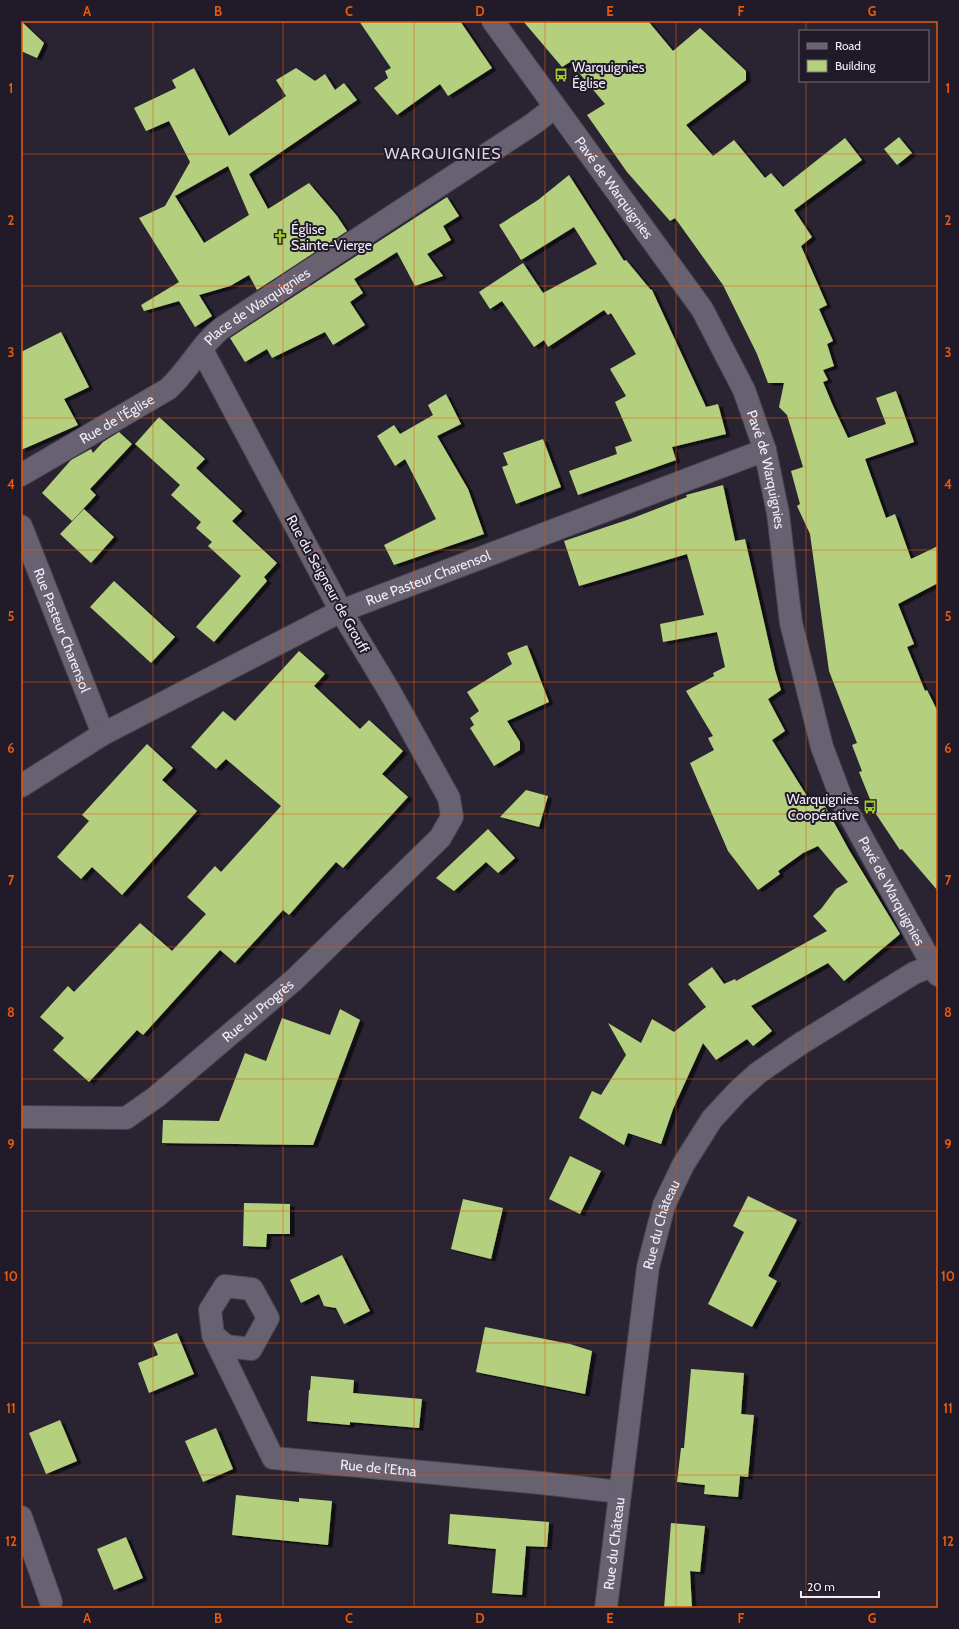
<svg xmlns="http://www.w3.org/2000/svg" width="959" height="1629" font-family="Cabin,sans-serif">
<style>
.building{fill:#b4d07f;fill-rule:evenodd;filter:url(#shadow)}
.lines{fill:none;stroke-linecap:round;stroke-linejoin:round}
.minor-casing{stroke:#48434f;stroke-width:24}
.minor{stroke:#686171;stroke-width:22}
.grid{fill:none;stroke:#e8590c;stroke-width:1;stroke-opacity:0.55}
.labels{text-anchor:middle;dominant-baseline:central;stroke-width:4;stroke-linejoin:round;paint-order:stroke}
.poi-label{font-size:14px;fill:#f1edf6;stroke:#211a28;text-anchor:start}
.street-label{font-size:14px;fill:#f1edf6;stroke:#211a28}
.quarter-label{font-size:16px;letter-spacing:1px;fill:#ded5e8;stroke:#211a28}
.neatline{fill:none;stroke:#e8590c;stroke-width:1.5}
.grid-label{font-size:13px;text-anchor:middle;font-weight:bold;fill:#e8590c}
</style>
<defs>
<filter id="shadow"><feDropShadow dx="4.5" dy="2.5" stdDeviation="0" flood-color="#0009"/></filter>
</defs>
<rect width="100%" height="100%" fill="#2a2432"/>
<!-- building -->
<g class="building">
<path d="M21,21L44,43L37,58L21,51Z"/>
<path d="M359,21H460L492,68L448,96L440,84L397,115L374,88L388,78L385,71L391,68Z"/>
<path d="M523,21H648L673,51L700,28L746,71V80L686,125L713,156L734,140L765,178L771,173L783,187L845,138L862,160L794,210L812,237L801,246L827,305L819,309L833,341L827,344L834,366L823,370L828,380L823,382L833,406L848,438L886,424L876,398L896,391L914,442L865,459L886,518L895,514L911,559L938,546V583L898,604L914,644L907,647L925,691L927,690L938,712V891L902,849L900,850L876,814L859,772L862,771L852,745L857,743L829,671L810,534L797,506L800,504L791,471L803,467L787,415L779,407L784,383H768L757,354L723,285L675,218L670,221L627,172L587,115L605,104L570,62L562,67Z"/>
<path d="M194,68L229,136L286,96L276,80L296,68L315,81L325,74L335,90L344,83L357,100L249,174L268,209L309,183L337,216L347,231L257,290L249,275L230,286L199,295L212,316L195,327L179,301L144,311L141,305L179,282L139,218L165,206L190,162L169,121L146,131L134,108L176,88L172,80ZM228,166L249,215L204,243L175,196Z"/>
<path d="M899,137L912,153L897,165L884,149Z"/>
<path d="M569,175L624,261L626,260L650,289L652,290L706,407L718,404L726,434L672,447L676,460L578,495L569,471L617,454L615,447L632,441L615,402L626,396L610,369L636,354L611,313L608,315L604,310L548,347L544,340L534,347L502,301L490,309L479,292L523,263L543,293L597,264L574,227L521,260L499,225L538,200Z"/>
<path d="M447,197L459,216L443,226L451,240L427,254L443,276L415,286L397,252L354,279L363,293L350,302L365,325L333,345L325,332L272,358L267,349L245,362L230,338Z"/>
<path d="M61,332L89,387L64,399L78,425L21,450V352Z"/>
<path d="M446,394L461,424L437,436L468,489L484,534L394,565L384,545L436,519L405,459L395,466L377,436L394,425L400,434L433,415L428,405Z"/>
<path d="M159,417L205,459L196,468L242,511L232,521L277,563L264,577L267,581L214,642L196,627L241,576L208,546L212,542L196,528L201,522L171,495L180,485L135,444Z"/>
<path d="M119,432L132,444L90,489L96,495L72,521L42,493L71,460L91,449L93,453L103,442Z"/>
<path d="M543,439L561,487L516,504L502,467L508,465L503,453Z"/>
<path d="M723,485L735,541L745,539L775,670L781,690L768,699L785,731L772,740L810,801L819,795L849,850L900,934L844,981L828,963L751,1006L772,1031L753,1046L747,1039L716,1060L703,1043L673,1109L661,1144L628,1133L624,1145L579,1118L592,1091L601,1095L626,1055L608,1023L641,1043L652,1019L674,1032L706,1007L688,984L712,967L724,984L735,979L736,981L827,931L813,916L821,909L836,889L848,882L818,846L803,853L778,871L780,874L758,890L728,851L690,763L714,750L708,738L713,736L686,691L714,676L713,673L725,667L717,632L663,642L660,624L704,615L687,554L579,586L564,541L633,518L687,497L686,495Z"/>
<path d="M84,509L114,537L91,563L60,534Z"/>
<path d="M114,581L175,637L151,663L90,607Z"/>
<path d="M527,645L549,702L507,721L520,742V750L494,766L470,728L474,725L470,718L479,711L467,692L512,664L507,653Z"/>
<path d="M299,651L325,674L314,686L360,729L369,720L403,751L382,774L408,797L343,868L336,862L289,915L283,910L235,963L220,950L143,1035L137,1030L89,1082L53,1050L64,1038L40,1017L68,986L74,992L140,923L172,951L206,914L187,897L215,866L221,872L281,806L226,759L216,769L191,747L223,711L235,721Z"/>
<path d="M147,744L173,768L162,780L197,811L122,895L92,867L81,879L57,857L89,821L82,815Z"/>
<path d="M526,790L548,796L539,827L500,817Z"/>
<path d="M488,829L515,858L498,873L486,862L454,891L436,878Z"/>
<path d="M340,1009L360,1020L313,1145L162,1143L163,1120L219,1121L245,1053L266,1061L282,1018L330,1035Z"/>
<path d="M570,1156L601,1171L580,1214L549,1199Z"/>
<path d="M748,1196L797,1220L768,1276L777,1281L752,1327L708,1304L744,1232L733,1226Z"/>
<path d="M463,1199L503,1208L491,1259L451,1249Z"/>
<path d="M244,1203L290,1204V1234H267L266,1247L243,1246Z"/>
<path d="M342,1255L370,1311L344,1324L336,1308L324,1306L319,1294L301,1303L290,1280Z"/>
<path d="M485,1327L570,1344L592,1351L585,1394L476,1372Z"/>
<path d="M177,1333L194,1374L149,1393L138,1363L158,1355L153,1343Z"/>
<path d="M691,1369L744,1373L741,1414L754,1415L748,1477L740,1476L738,1497L704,1494L705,1485L677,1482L681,1448H684Z"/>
<path d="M311,1376L354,1380L353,1393L422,1399L419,1428L350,1422V1425L307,1421L309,1390H310Z"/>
<path d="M60,1420L77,1461L46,1474L29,1433Z"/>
<path d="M216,1428L233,1469L203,1482L185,1441Z"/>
<path d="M236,1495L299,1502V1498L332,1501L328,1545L232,1535Z"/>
<path d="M450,1514L549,1522L547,1547L526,1546L522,1595L492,1593L496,1549L448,1544Z"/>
<path d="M671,1523L705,1526L700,1572L690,1571L692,1608H664Z"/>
<path d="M126,1537L143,1578L114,1590L97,1549Z"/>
</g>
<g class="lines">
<!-- minor casing -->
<g class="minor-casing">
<g id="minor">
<path id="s1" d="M493,21L702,309L744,390L765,450L778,513L791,623L822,747L844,805L938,975"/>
<path id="s2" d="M21,475L168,389C189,370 201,344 222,328L533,124L555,107"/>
<path id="s3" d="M21,526L103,734L21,786"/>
<path id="s4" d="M103,734L341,611L765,450"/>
<path id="s5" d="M21,1117L126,1118L156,1097L294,980L440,838L452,817L449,798L390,692L341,611L202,350"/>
<path id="s6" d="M213,1335L226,1346L251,1349L268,1318L252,1289L225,1286L210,1310L213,1335L273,1458L541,1483L620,1492"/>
<path d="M21,1517L51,1602"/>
<path id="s7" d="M606,1608L648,1267L664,1205L683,1165L712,1119L738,1091L758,1073L800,1044L914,973L938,964"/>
</g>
</g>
<!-- minor -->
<use href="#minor" class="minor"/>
</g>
<!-- grid -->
<path class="grid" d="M153,21V1608M283,21V1608M414,21V1608M545,21V1608M676,21V1608M806,21V31M806,81V1608M21,154H938M21,286H938M21,418H938M21,550H938M21,682H938M21,814H938M21,947H938M21,1079H938M21,1211H938M21,1343H938M21,1475H938"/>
<!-- icons -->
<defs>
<g id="bus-bare" transform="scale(1.08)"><path d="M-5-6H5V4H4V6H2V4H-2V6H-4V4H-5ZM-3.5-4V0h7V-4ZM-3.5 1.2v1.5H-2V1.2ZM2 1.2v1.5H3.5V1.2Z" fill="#9fca2d" stroke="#211a28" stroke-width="2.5" paint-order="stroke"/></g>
<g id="church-bare" transform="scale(1.08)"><path d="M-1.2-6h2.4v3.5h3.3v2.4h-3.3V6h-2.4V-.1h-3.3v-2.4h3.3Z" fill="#9fca2d" stroke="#211a28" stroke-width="2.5" paint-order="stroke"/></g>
</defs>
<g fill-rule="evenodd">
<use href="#bus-bare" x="561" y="75"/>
<use href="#church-bare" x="280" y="237"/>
<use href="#bus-bare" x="870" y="807"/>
</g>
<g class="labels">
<!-- poi labels -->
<g class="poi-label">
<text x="572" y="67">Warquignies<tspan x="572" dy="16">Église</tspan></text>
<text x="291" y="229">Église<tspan x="291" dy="16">Sainte-Vierge</tspan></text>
<text x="859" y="799" text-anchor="end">Warquignies<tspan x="859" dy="16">Coopérative</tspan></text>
</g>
<!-- street labels -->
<g class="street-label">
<text stroke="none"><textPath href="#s1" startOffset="206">Pavé de Warquignies</textPath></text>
<text stroke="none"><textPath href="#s2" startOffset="293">Place de Warquignies</textPath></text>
<text stroke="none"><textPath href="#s2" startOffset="111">Rue de l'Église</textPath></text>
<text stroke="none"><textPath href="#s1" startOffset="530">Pavé de Warquignies</textPath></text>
<text stroke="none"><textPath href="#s4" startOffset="361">Rue Pasteur Charensol</textPath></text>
<text transform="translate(328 584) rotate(61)">Rue du Seigneur de Grouff</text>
<text stroke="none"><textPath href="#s3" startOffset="112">Rue Pasteur Charensol</textPath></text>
<text stroke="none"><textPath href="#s1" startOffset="974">Pavé de Warquignies</textPath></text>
<text stroke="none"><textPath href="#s5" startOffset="275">Rue du Progrès</textPath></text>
<text stroke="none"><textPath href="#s7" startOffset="388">Rue du Château</textPath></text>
<text stroke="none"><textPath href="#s6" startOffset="434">Rue de l'Etna</textPath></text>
<text stroke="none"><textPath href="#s7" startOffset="65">Rue du Château</textPath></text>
</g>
<!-- quarter labels -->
<g class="quarter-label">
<text x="443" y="153">WARQUIGNIES</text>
</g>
</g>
<!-- border -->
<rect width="959" height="1629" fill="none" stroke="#211a28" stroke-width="44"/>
<!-- legend -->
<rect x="799" y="30" width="130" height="52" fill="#211a28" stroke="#746e7a"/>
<rect x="807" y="43" width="20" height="6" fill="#686171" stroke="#746e7a"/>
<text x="835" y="50" font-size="12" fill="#f1edf6">Road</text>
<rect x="807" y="60" width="20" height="12" fill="#b4d07f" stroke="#746e7a"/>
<text x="835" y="70" font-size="12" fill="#f1edf6">Building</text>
<!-- scale -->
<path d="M801 1591v6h78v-6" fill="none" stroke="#f1edf6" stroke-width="2"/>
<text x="807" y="1591" font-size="12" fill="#f1edf6" stroke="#211a28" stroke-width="3" paint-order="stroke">20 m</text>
<rect x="22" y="22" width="915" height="1585" class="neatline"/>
<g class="grid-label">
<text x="87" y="16">A</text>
<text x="218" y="16">B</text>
<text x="349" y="16">C</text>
<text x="480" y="16">D</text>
<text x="610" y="16">E</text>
<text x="741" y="16">F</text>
<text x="872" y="16">G</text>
<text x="11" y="93">1</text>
<text x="948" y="93">1</text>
<text x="11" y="225">2</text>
<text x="948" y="225">2</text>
<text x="11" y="357">3</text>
<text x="948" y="357">3</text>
<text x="11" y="489">4</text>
<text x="948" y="489">4</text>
<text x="11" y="621">5</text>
<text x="948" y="621">5</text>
<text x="11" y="753">6</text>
<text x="948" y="753">6</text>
<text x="11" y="885">7</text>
<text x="948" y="885">7</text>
<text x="11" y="1017">8</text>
<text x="948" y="1017">8</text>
<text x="11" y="1149">9</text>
<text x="948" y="1149">9</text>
<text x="11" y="1281">10</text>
<text x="948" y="1281">10</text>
<text x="11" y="1413">11</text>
<text x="948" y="1413">11</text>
<text x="11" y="1546">12</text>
<text x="948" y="1546">12</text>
<text x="87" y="1623">A</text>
<text x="218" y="1623">B</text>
<text x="349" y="1623">C</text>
<text x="480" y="1623">D</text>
<text x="610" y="1623">E</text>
<text x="741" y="1623">F</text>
<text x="872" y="1623">G</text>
</g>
</svg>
